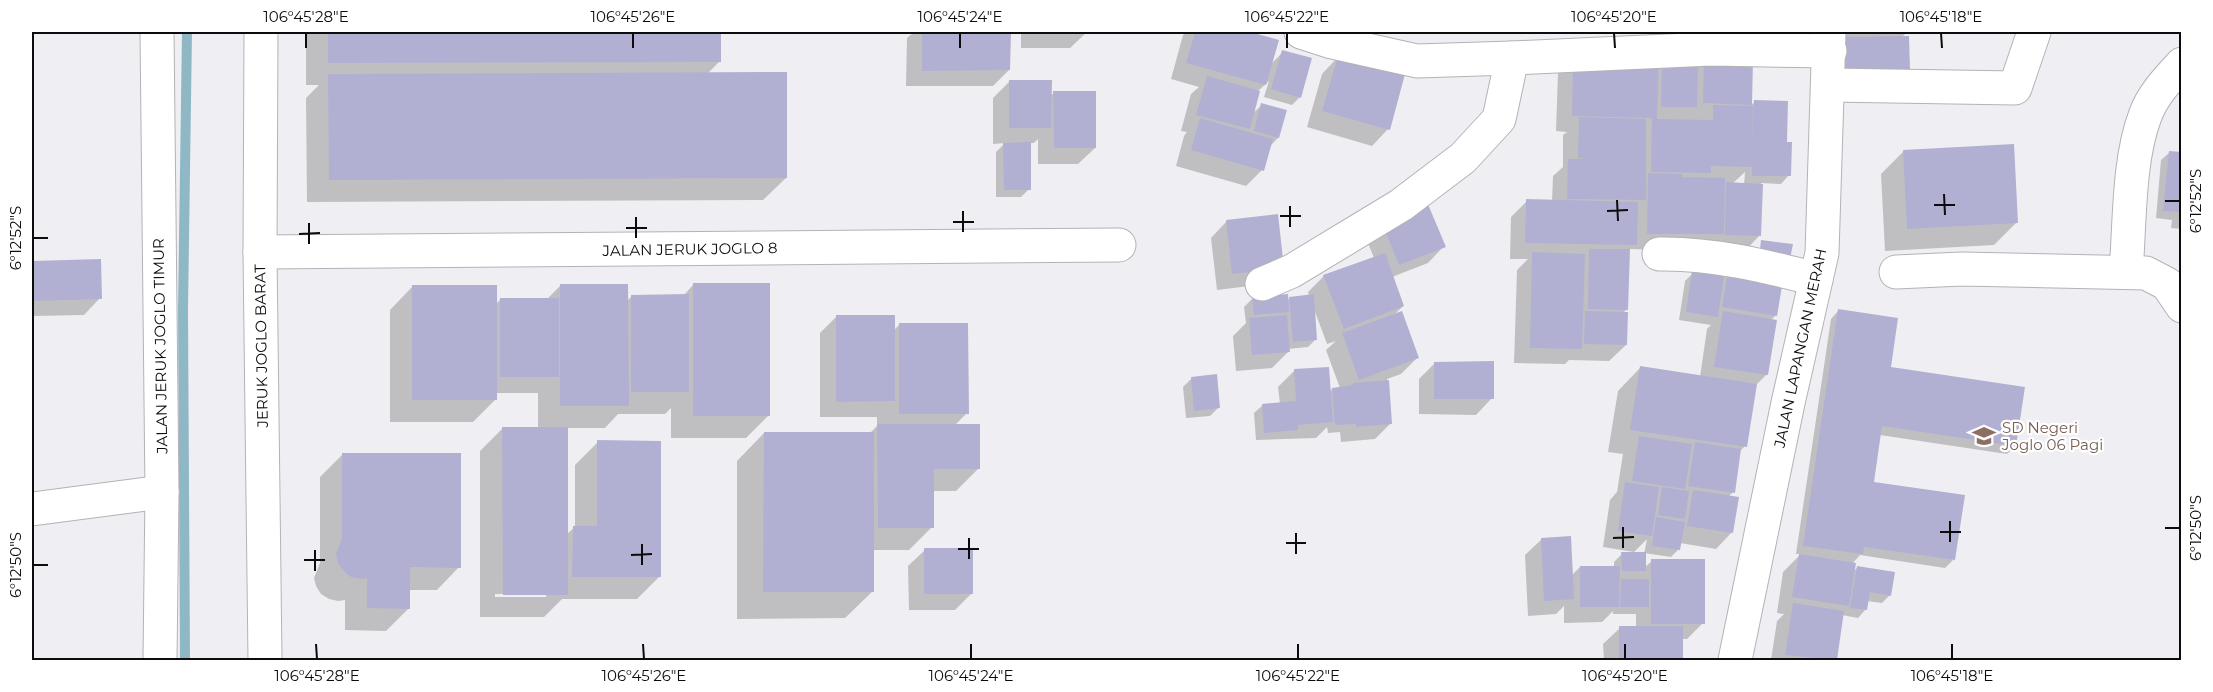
<svg xmlns="http://www.w3.org/2000/svg" width="2213" height="692" font-family="Montserrat,sans-serif">
<style>
.shadow{fill:#0003;fill-rule:evenodd}
.lines{fill:none;stroke-linecap:round;stroke-linejoin:round}
.stream{stroke:#8fb7c6;stroke-width:10}
.building{fill:#b1b0d2}
.street-casing{stroke:#b3b3b7;stroke-width:35}
.street{stroke:#fff;stroke-width:33}
.ticks{fill:none;stroke:#0c0c0d;stroke-width:2}
.labels{text-anchor:middle;dominant-baseline:central;stroke-width:4.5;stroke-linejoin:round;paint-order:stroke}
.street-label{font-size:15px;fill:#0c0c0d;stroke:#fff}
.education-label{font-size:15px;fill:#785e54;stroke:#fff;text-anchor:start}
.neatline{fill:none;stroke:#0c0c0d;stroke-width:2}
.ticks-label{font-size:15px;text-anchor:middle;fill:#0c0c0d}
</style>
<rect width="100%" height="100%" fill="#efeff3"/>
<!-- shadow -->
<g class="shadow">
<path d="M306,32H719L720,61L707,74L786,178L763,200L307,202L306,98L319,85H306Z"/>
<path d="M914,32H1009V70L993,86H906L907,38Z"/>
<path d="M1021,32H1087L1070,48H1021Z"/>
<path d="M1187,32H1244L1277,41L1271,64L1283,52L1300,97L1292,105L1264,97L1269,81L1257,92L1252,114L1262,105L1285,111L1278,138L1269,147L1262,170L1246,186L1176,166L1184,136L1187,132L1181,131L1191,94L1199,87L1171,79L1183,35Z"/>
<path d="M1649,32H1719L1696,33V40L1649,56Z"/>
<path d="M1722,32H1789V44L1752,60L1751,105L1755,102L1785,143L1789,175L1781,184L1761,183L1760,235L1744,252L1630,249L1628,252L1627,309L1623,313L1626,345L1609,361L1569,360L1565,364L1514,363L1517,270L1528,259H1510L1511,217L1527,201L1552,202L1553,176L1563,167V135L1567,132L1556,131L1558,73L1574,57L1657,70L1662,64L1721,60ZM1745,172L1744,185L1732,184Z"/>
<path d="M1827,32H1907L1901,38L1908,69Z"/>
<path d="M1338,57L1388,129L1372,146L1307,127L1322,74Z"/>
<path d="M1009,82L1050,96L1054,93L1095,148L1078,164H1038V139L1034,143H1029V189L1021,197H996V152L1005,143L993,144V98Z"/>
<path d="M2182,142V229L2171,228L2172,220L2156,218L2161,160L2170,152L2179,153Z"/>
<path d="M1904,151L2017,222L1994,245L1885,251L1881,174Z"/>
<path d="M1227,221L1266,284L1217,290L1211,238Z"/>
<path d="M1382,222L1444,246L1428,263L1392,277L1403,306L1393,316L1418,357L1401,374L1387,379L1391,423L1375,439L1341,442L1340,432L1328,433L1327,427L1316,438L1256,440L1254,413L1263,405L1280,404L1278,387L1294,371L1329,392L1332,389L1340,388L1326,350L1336,341L1327,344L1314,309L1316,339L1308,347L1288,349V352L1272,368L1236,371L1233,336L1246,323L1244,307L1252,299L1287,301L1290,298L1309,296L1308,292L1324,276L1374,258L1366,238Z"/>
<path d="M32,262L100,298L84,315L32,316Z"/>
<path d="M1693,273L1724,277L1728,273L1776,315L1771,320L1767,374L1755,386L1745,446L1739,452L1733,492L1728,497L1732,532L1716,549L1680,543L1679,549L1671,557L1644,553V568L1652,561L1703,623L1687,639H1681V660H1604L1603,644L1620,628H1636V614H1613V611L1602,622L1564,623V606L1556,614L1528,616L1525,555L1542,539L1571,576L1580,567H1614V562L1622,554H1644L1647,539L1634,552L1603,547L1610,500L1617,492L1623,454L1608,452L1618,391L1640,368L1700,377L1707,329L1711,325L1679,320L1685,281Z"/>
<path d="M693,285L769,415L746,438H671V408L665,414H618L605,428H566L567,534L575,527V465L598,442L660,576L637,599H562L544,617H480V451L503,428H538V393H496V399L473,422H390V310L412,287L496,304L500,300L547,299L560,286L627,301L632,296H683ZM495,594H546V597H495Z"/>
<path d="M1839,310L1889,369L2015,446L2007,454L1880,435L1872,483L1953,560L1945,568L1860,555L1852,564L1853,572L1857,568L1890,595L1882,603L1867,601L1866,609L1858,618L1842,615L1835,660H1771L1777,621L1784,614L1777,613L1783,572L1801,554H1796L1831,319Z"/>
<path d="M836,317L893,331L899,325L967,413L955,425L978,469L956,491H932V527L909,550H872L873,591L845,618L737,619V461L764,433H870L877,426V417H820V333Z"/>
<path d="M1435,363L1492,398L1476,415L1419,414V379Z"/>
<path d="M1191,379L1218,408L1210,416L1186,418L1183,387Z"/>
<path d="M342,455L459,567L437,590H409V608L386,631L345,630V600L338,601L329,599L321,594L316,586L314,578L320,563V477Z"/>
<path d="M925,550L972,593L955,610H909L908,566Z"/>
</g>
<g class="lines">
<!-- stream -->
<path class="stream" d="M185,660L183,310L187,32"/>
</g>
<!-- building -->
<g class="building">
<path d="M328,32H721V62L328,63Z"/>
<path d="M922,32H1011L1010,70L922,71Z"/>
<path d="M1195,32H1250L1279,40L1266,85L1186,63Z"/>
<path d="M1909,36L1910,70L1844,71V37Z"/>
<path d="M1282,50L1312,58L1301,98L1271,89Z"/>
<path d="M1338,56L1405,74L1390,130L1322,111Z"/>
<path d="M1573,56L1659,58L1657,119L1713,120V105L1753,106L1752,141L1754,100L1788,101L1787,142H1792L1791,176H1752V167L1711,166V173L1651,172L1652,118L1572,116Z"/>
<path d="M1704,57L1753,59L1752,105L1703,103Z"/>
<path d="M1662,63L1698,64L1697,107H1661Z"/>
<path d="M787,72V178L329,180L328,74Z"/>
<path d="M1207,76L1260,91L1250,129L1196,115Z"/>
<path d="M1009,80H1052L1051,128H1009Z"/>
<path d="M1053,91H1096V148H1054Z"/>
<path d="M1261,103L1287,110L1279,138L1254,131Z"/>
<path d="M1579,117L1646,119V200L1567,199L1568,159H1590L1578,158Z"/>
<path d="M1200,118L1273,139L1264,171L1191,150Z"/>
<path d="M1031,142V190H1004L1003,143Z"/>
<path d="M2014,144L2018,223L1907,229L1903,150Z"/>
<path d="M2169,151L2182,152V212L2163,211Z"/>
<path d="M1648,173L1682,174V177L1725,178L1724,234H1647Z"/>
<path d="M1726,182L1763,184L1761,236L1725,235Z"/>
<path d="M1526,199L1638,202L1637,245L1525,243Z"/>
<path d="M1427,202L1446,247L1399,265L1381,221Z"/>
<path d="M1278,214L1284,268L1232,274L1226,220Z"/>
<path d="M1761,240L1793,244L1789,264L1759,259Z"/>
<path d="M1589,249H1630L1628,310L1588,309Z"/>
<path d="M1532,252L1585,254L1582,349L1530,348Z"/>
<path d="M1385,253L1404,306L1344,329L1323,275Z"/>
<path d="M101,259L102,299L33,301L32,261Z"/>
<path d="M1692,271L1724,276L1718,317L1686,312Z"/>
<path d="M1728,271L1783,280L1777,316L1722,307Z"/>
<rect x="693" y="283" width="77" height="133"/>
<path d="M560,284H628L629,406H560Z"/>
<rect x="412" y="285" width="85" height="115"/>
<path d="M689,294V392H631V295Z"/>
<path d="M1288,294L1289,312L1254,315L1252,297Z"/>
<path d="M1314,294L1317,340L1293,342L1289,297Z"/>
<rect x="500" y="298" width="59" height="79"/>
<path d="M1838,309L1898,318L1891,367L2025,387L2016,446L1882,426L1874,482L1965,495L1955,560L1864,547L1863,554L1803,546Z"/>
<path d="M1402,311L1419,358L1359,380L1342,333Z"/>
<path d="M1585,311L1628,312L1627,345L1584,344Z"/>
<path d="M1723,311L1777,320L1768,375L1714,367Z"/>
<path d="M836,315H895V401L836,402Z"/>
<path d="M1287,315L1290,352L1252,355L1249,318Z"/>
<path d="M899,323H968L969,414H899Z"/>
<path d="M1494,361V399H1434V362Z"/>
<path d="M1640,366L1757,384L1747,447L1630,430Z"/>
<path d="M1329,367L1333,422L1298,425V430L1264,433L1262,404L1296,401L1294,369Z"/>
<path d="M1217,374L1220,408L1194,411L1191,377Z"/>
<path d="M1389,380L1392,424L1356,427V424L1335,425L1332,388L1353,385V383Z"/>
<path d="M877,424H980V469H934V528H878Z"/>
<path d="M502,427H568V595H503Z"/>
<path d="M764,432H874V592H763Z"/>
<path d="M1639,436L1692,444L1685,489L1632,481Z"/>
<path d="M597,440L661,441V577H572L573,526H597Z"/>
<path d="M1695,442L1741,449L1735,493L1688,486Z"/>
<path d="M342,453H461V568L410,567V609L367,608V578L362,579L351,577L344,571L338,563L336,554L342,539Z"/>
<path d="M1625,482L1659,487L1652,536L1618,531Z"/>
<path d="M1662,487L1689,491L1685,519L1658,515Z"/>
<path d="M1693,490L1739,497L1733,533L1687,526Z"/>
<path d="M1656,517L1685,522L1680,550L1652,546Z"/>
<path d="M1571,536L1574,599L1544,601L1541,538Z"/>
<rect x="924" y="548" width="49" height="46"/>
<path d="M1621,552H1646V571H1622Z"/>
<path d="M1799,554L1856,563L1849,606L1792,597Z"/>
<rect x="1651" y="559" width="54" height="65"/>
<path d="M1580,566H1620L1619,607H1580Z"/>
<path d="M1857,566L1895,572L1891,596L1870,592L1867,610L1850,608Z"/>
<path d="M1621,579H1649V607H1620Z"/>
<path d="M1793,603L1844,611L1837,660L1785,655Z"/>
<rect x="1619" y="626" width="64" height="34"/>
</g>
<g class="lines">
<!-- street casing -->
<g class="street-casing">
<g id="street">
<path d="M157,32L162,492L160,660"/>
<path d="M261,32L260,252L265,660"/>
<path d="M1301,32L1332,42L1417,61L1512,58L1711,49L1830,51"/>
<path d="M1829,85L2015,88L2034,32"/>
<path d="M260,252L1119,245"/>
<path d="M1659,254C1712,253 1765,266 1816,279"/>
<path d="M2126,271C2130,223 2128,161 2145,116C2152,96 2167,80 2182,64"/>
<path d="M1896,272L1962,269L2146,273L2167,284L2182,306"/>
<path d="M1262,284L1292,271L1401,205L1463,158L1499,119L1512,58"/>
<path d="M32,509L162,492"/>
<path d="M1735,660L1788,403L1822,253L1829,32"/>
</g>
</g>
<!-- street -->
<use href="#street" class="street"/>
</g>
<!-- ticks -->
<path class="ticks" d="M306,33V48M633,33V48M960,33V48M1287,33V48M1614,33L1615,48M1941,33L1942,48M1944,194L1945,215M1617,200L1618,221M2165,201H2180M1934,205H1955M1290,206V227M963,211V232M1607,211L1628,210M1280,216H1301M636,217V238M953,222H974M309,223V244M626,228H647M299,234L320,233M33,238H48M1950,521V542M1623,527V548M2165,528H2180M1940,532H1961M1296,533V554M969,538V559M1613,538L1634,537M1286,543H1306M642,544V565M958,549H979M315,550V571M631,555L652,554M304,560H325M33,565H48M316,644L317,659M643,644L644,659M971,644V659M1298,644V659M1625,644V659M1952,644V659"/>
<!-- icons -->
<defs>
<g id="school-bare" transform="scale(1.8)"><path d="M0-5L7-2L0 1L-7-2ZM-4 1L0 2.5L4 1V4Q0 6-4 4Z" fill="#8d6e63" stroke="#fff" stroke-width="2.5" paint-order="stroke"/></g>
</defs>
<g fill-rule="evenodd">
<use href="#school-bare" x="1984" y="436"/>
</g>
<g class="labels">
<!-- street labels -->
<g class="street-label">
<text transform="translate(690 249) rotate(-1)">JALAN JERUK JOGLO 8</text>
<text transform="translate(160 346) rotate(-91)">JALAN JERUK JOGLO TIMUR</text>
<text transform="translate(261 346) rotate(-91)">JERUK JOGLO BARAT</text>
<text transform="translate(1800 348) rotate(-78)">JALAN LAPANGAN MERAH</text>
</g>
<!-- education labels -->
<g class="education-label">
<text x="2002" y="427">SD Negeri<tspan x="2002" dy="17">Joglo 06 Pagi</tspan></text>
</g>
</g>
<!-- border -->
<rect width="2213" height="692" fill="none" stroke="#ffffff" stroke-width="66"/>
<rect x="33" y="33" width="2147" height="626" class="neatline"/>
<g class="ticks-label">
<text x="306" y="22">106°45'28"E</text>
<text x="633" y="22">106°45'26"E</text>
<text x="960" y="22">106°45'24"E</text>
<text x="1287" y="22">106°45'22"E</text>
<text x="1614" y="22">106°45'20"E</text>
<text x="1941" y="22">106°45'18"E</text>
<text transform="translate(2196 201) rotate(-90)" y="5">6°12'52"S</text>
<text transform="translate(16 238) rotate(-90)" y="5">6°12'52"S</text>
<text transform="translate(2196 528) rotate(-90)" y="5">6°12'50"S</text>
<text transform="translate(16 565) rotate(-90)" y="5">6°12'50"S</text>
<text x="317" y="681">106°45'28"E</text>
<text x="644" y="681">106°45'26"E</text>
<text x="971" y="681">106°45'24"E</text>
<text x="1298" y="681">106°45'22"E</text>
<text x="1625" y="681">106°45'20"E</text>
<text x="1952" y="681">106°45'18"E</text>
</g>
</svg>
